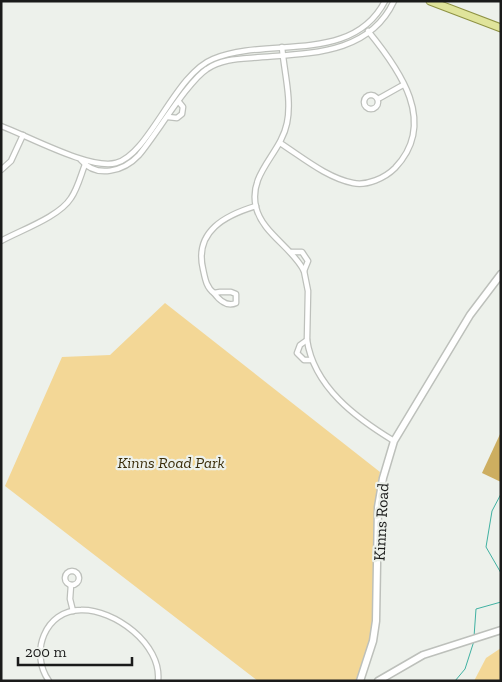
<svg xmlns="http://www.w3.org/2000/svg" width="502" height="682" font-family="'Zilla Slab',serif">
<style>
.green{fill:#f3d796}
.forest{fill:#cdae60}
.lines{fill:none;stroke-linecap:round;stroke-linejoin:round}
.stream{stroke:#40b1a2;stroke-width:1}
.street-casing{stroke:#bdc0bb;stroke-width:7}
.secondary-casing{stroke:#bdc0bb;stroke-width:9}
.primary-casing{stroke:#8e9243;stroke-width:9}
.street{stroke:#fff;stroke-width:4.5}
.secondary{stroke:#fff;stroke-width:6}
.primary{stroke:#e0e49b;stroke-width:7}
.labels{text-anchor:middle;dominant-baseline:central;stroke-width:4.5;stroke-linejoin:round;paint-order:stroke}
.park-label{font-size:16px;font-style:italic;fill:#3a2d0a;stroke:#edf1eb}
.street-label{font-size:16px;fill:#1a1b1a;stroke:#edf1eb}
</style>
<rect width="100%" height="100%" fill="#edf1eb"/>
<!-- green -->
<g class="green">
<path d="M165,303L380,472C366,540 390,616 356,681H258L5,486L62,357L110,355Z"/>
<path d="M501,648V681H474L486,658Z"/>
</g>
<!-- forest -->
<path class="forest" d="M501,432V482L482,473Z"/>
<g class="lines">
<!-- stream -->
<g class="stream">
<path d="M501,494L492,511L486,547L501,573"/>
<path d="M474,637L476,609L501,602"/>
<path d="M455,681L465,669L474,641"/>
</g>
<!-- street casing -->
<g class="street-casing">
<g id="street">
<path d="M282,47C284,71 292,100 287,123C281,154 248,173 256,207C262,233 293,248 304,271"/>
<circle cx="371" cy="102" r="7"/>
<path d="M378,99L403,85"/>
<path d="M168,117L177,118L182,114L183,107L179,102"/>
<path d="M1,126C28,136 90,170 116,163C149,155 175,74 213,59C270,36 352,65 385,1"/>
<path d="M280,143C302,157 327,178 353,183C367,186 385,178 395,168C438,123 400,70 368,31"/>
<path d="M81,160C97,179 124,171 139,155C156,135 188,81 207,69C220,60 236,59 251,58C304,53 368,57 394,1"/>
<path d="M1,170L11,161L23,135"/>
<path d="M1,241C21,230 59,217 71,198C78,188 81,174 86,162"/>
<path d="M291,252H302L308,261L304,271L308,291L307,340L300,345L297,353L304,360H311"/>
<path d="M220,292H231L236,294V303C227,307 219,300 214,293Z"/>
<path d="M214,293C206,287 205,278 203,269C194,231 226,215 256,206"/>
<path d="M307,340C314,387 356,418 394,441"/>
<circle cx="72" cy="578" r="7"/>
<path d="M71,585L70,599L73,611"/>
<path d="M49,681C29,653 45,610 81,610C114,609 162,644 158,681"/>
</g>
</g>
<!-- secondary casing -->
<g class="secondary-casing">
<g id="secondary">
<path d="M360,681L373,641L376,621L378,507L383,478L394,441L470,315L501,274"/>
<path d="M378,681L423,655L501,630"/>
</g>
</g>
<!-- primary casing -->
<g class="primary-casing">
<path id="primary" d="M430,1L501,28"/>
</g>
<!-- street -->
<use href="#street" class="street"/>
<!-- secondary -->
<use href="#secondary" class="secondary"/>
<!-- primary -->
<use href="#primary" class="primary"/>
</g>
<g class="labels">
<!-- park labels -->
<g class="park-label">
<text x="171" y="462">Kinns Road Park</text>
</g>
<!-- street labels -->
<g class="street-label">
<text transform="translate(381 522) rotate(-87)">Kinns Road</text>
</g>
</g>
<!-- border -->
<rect width="502" height="682" fill="none" stroke="#1a1b1a" stroke-width="5"/>
<!-- scale -->
<path d="M18 657v8h114v-8" fill="none" stroke="#1a1b1a" stroke-width="2.5"/>
<text x="25" y="657" font-size="15" fill="#1a1b1a" stroke="#edf1eb" stroke-width="4" paint-order="stroke">200 m</text>
</svg>
